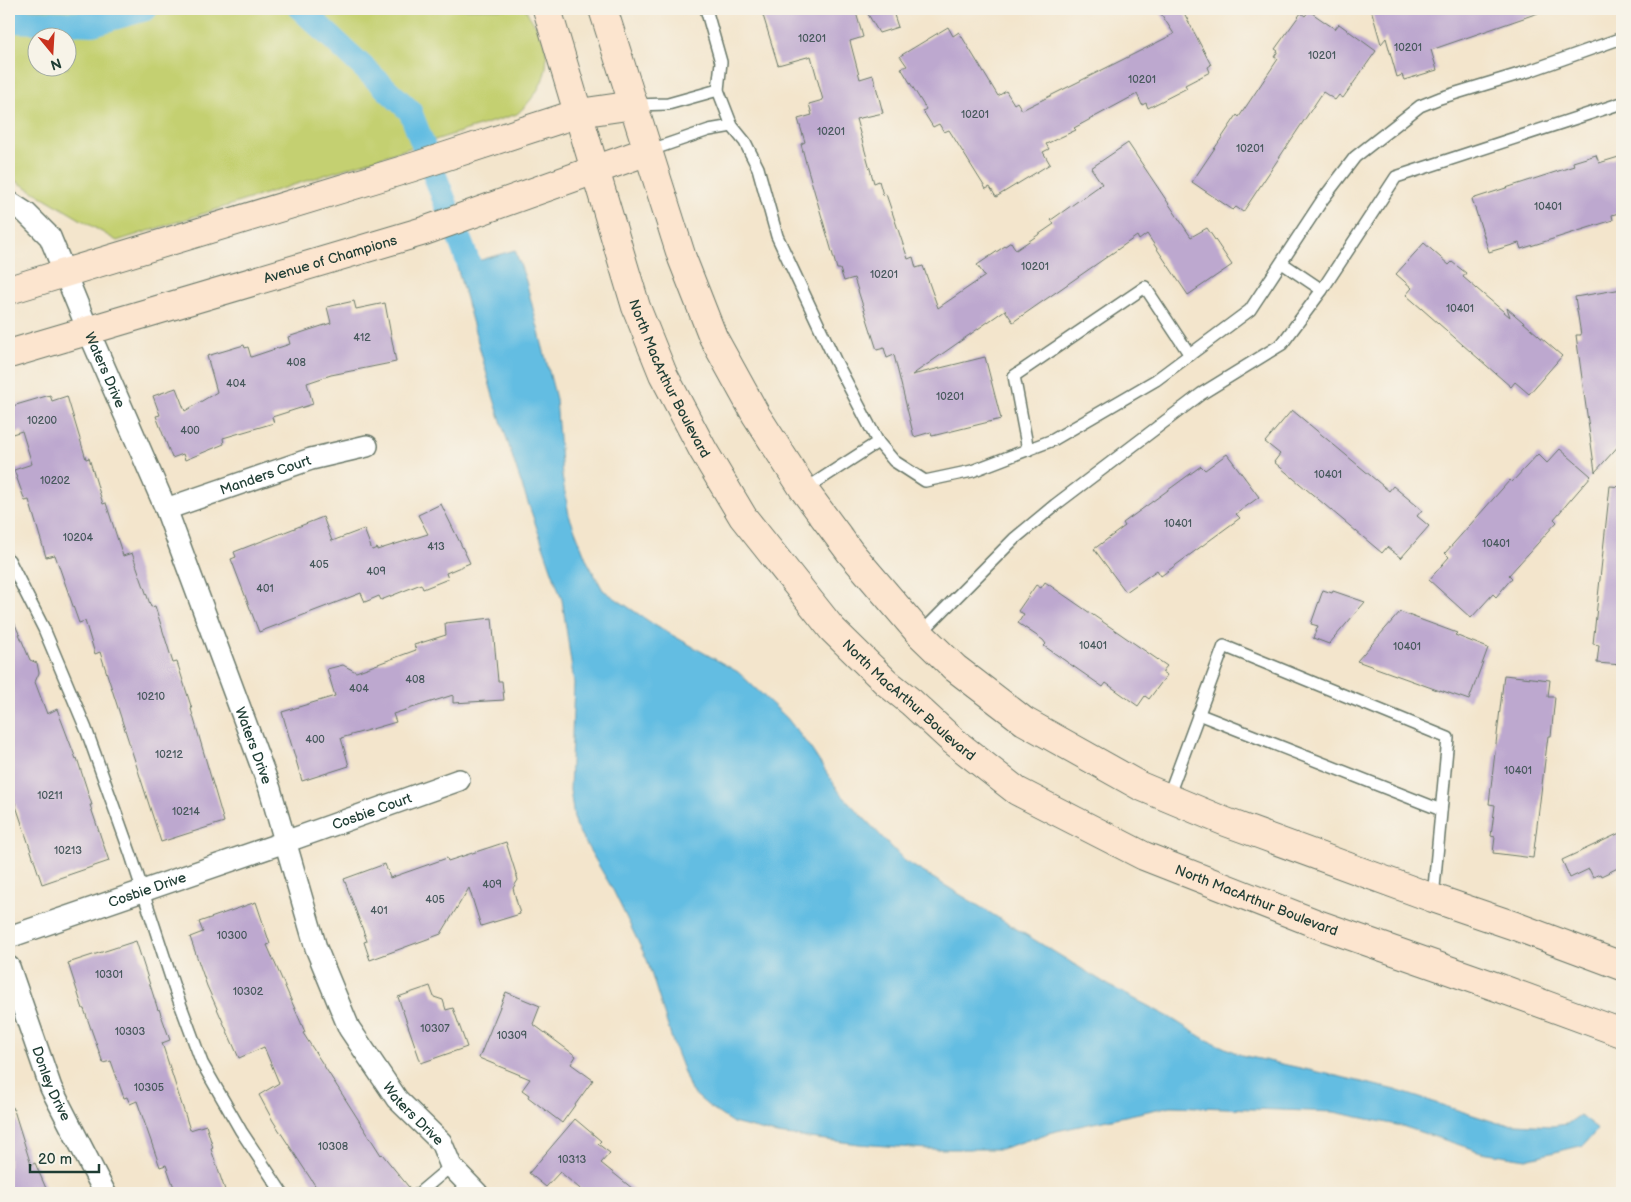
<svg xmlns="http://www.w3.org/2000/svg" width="1631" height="1202" font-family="'Balsamiq Sans',sans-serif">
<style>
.green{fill:#c4d071;stroke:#728652;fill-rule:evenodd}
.water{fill:#64bde2;stroke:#427d8b}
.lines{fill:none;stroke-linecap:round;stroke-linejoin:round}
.canal{stroke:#64bde2;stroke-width:24}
.building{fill:#bda8cf}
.lane-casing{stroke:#697869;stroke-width:14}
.street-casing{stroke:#697869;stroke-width:24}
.secondary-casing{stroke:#697869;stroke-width:30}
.lane{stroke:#fff;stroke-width:11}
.street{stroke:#fff;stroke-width:21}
.secondary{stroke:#fce5cf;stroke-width:28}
.labels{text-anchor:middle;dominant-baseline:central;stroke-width:4;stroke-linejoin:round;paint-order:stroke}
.number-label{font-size:11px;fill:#46585b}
.street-label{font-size:14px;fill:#1f3d34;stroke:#f7f3e8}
</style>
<rect width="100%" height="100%" fill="#f7f3e8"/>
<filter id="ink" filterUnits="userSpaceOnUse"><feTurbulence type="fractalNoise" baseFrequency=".02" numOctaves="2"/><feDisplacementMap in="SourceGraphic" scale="10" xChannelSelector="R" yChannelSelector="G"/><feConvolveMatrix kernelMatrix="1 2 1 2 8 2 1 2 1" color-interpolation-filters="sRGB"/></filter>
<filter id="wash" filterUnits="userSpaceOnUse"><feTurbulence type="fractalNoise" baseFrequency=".0096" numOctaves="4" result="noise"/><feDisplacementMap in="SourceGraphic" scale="20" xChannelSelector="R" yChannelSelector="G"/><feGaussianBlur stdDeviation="1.12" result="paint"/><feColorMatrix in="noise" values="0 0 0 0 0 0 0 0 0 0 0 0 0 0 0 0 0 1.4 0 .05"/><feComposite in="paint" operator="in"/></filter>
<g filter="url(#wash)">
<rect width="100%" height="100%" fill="#f3e5cc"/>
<!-- green -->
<path class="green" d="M9,9H526C529,18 536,24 540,33C556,64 541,93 517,114L117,241L9,177ZM38,38H68V68H38Z"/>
<!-- water -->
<path class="water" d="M515,250L526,281L556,399L562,476L569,515L587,561L603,590L656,626L738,672L787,718L811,749L840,793L905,861L1110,986L1169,1017L1203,1038L1241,1055L1341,1077L1395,1090L1498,1123L1552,1126L1567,1124L1580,1115L1598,1129L1584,1145L1526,1159L1481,1152L1402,1126L1334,1112L1171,1106L1052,1132L1001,1149H928L859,1144L777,1134L733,1123L712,1109L691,1091L675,1049L647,960L613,890L575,825L570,790L574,683L562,600L518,474L493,396L457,267Z"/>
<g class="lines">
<!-- canal -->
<g class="canal">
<path d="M301,9L410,111L481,295"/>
<path d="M9,21L93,24L146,9"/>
</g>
</g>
<g id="blocks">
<!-- building -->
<g class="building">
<path d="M772,9H855L863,37L850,41L860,79L873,75L883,113L856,119L874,183L879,181L883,195L886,194L908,259L913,257L916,268L923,266L938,308L985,276L977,265L1011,242L1016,250L1054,224L1051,220L1102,184L1091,168L1128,143L1191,237L1207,228L1232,265L1188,295L1147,234L1139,240L1137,236L1013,322L1005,310L912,375L985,357L1001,419L932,436L931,432L914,437L894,355L887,358L884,348L877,350L854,278L844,281L840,269H837L806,163L801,144L805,142L798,119L812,115L809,104L823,100L811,56L778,65L762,12Z"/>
<path d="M865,9H892L898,27L879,33Z"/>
<path d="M1158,9H1182L1211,65L1208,67L1210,72L1185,85L1187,88L1148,108L1146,103L1142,105L1137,94L1074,128L1076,130L1046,144L1049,149L1043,152L1050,164L996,197L990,187L986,189L949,130L944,132L939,124L933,127L923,111L926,109L901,68L907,66L900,56L948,27L953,36L959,32L998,96L1006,91L1014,104L1017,102L1022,110L1174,34Z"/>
<path d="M1371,9H1538V13L1431,50L1437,70L1404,80L1402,75L1397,77L1386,38L1381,44Z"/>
<path d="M1309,11L1335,29L1339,24L1376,51L1343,98L1339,95L1335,100L1323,92L1243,212L1236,207L1233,210L1192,182L1237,115L1239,117L1278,59L1274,57L1278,51L1275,49L1301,13L1305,16Z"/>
<path d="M1596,155L1599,163L1622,156V212L1612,215L1613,220L1521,249L1519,243L1489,252L1472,199L1574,166L1573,162Z"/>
<path d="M1424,243L1449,265L1452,262L1466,273L1463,277L1510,317L1507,308L1562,356L1529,394L1515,382L1511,387L1406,295L1412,288L1396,274Z"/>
<path d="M1622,289V442L1595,472L1576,335H1581L1575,297Z"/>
<path d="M354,301L356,309L385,303L396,362L331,375L307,383L313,404L272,417L274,423L223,438L224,444L185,460L183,454L172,458L156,416L160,415L153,396L176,388L185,411L217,392L207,356L244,345L245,348L248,347L251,357L290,344L288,337L331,323L327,307Z"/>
<path d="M50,395L52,401L67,396L86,459L89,458L103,504L106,503L123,556L132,553L151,607L155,606L173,663L177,662L192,709H191L224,822L161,842L100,652L95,654L85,621L79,623L55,555L46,557L29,500L25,501L14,470L32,464L22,431L9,435V407Z"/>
<path d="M1292,410L1389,491L1393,486L1422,510L1417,516L1429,526L1401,558L1387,547L1382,553L1274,462L1280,454L1265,442Z"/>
<path d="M1560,449L1591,476L1554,519L1557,522L1509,575L1512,578L1496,597L1493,594L1471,618L1429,580L1449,557L1445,553L1510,480L1512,482L1538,454L1547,463Z"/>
<path d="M1227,454L1259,497L1236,514L1240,518L1161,576L1157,570L1126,592L1094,549L1125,526L1123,523L1201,466L1205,470Z"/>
<path d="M1610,486L1622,487V665L1597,663L1599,645L1593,644Z"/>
<path d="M441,504L470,563L446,573L448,579L423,589L421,584L381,600L379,596L365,602L361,593L259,632L231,559L236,557L234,552L323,517L332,541L364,529L372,550L377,548V550L428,534L418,515Z"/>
<path d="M1045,582L1167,666L1162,672L1167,675L1149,699L1145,696L1138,706L1106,683L1103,687L1044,646L1046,644L1043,640L1018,623L1024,614L1018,611L1036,585L1041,588Z"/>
<path d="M1323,590L1332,593L1333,591L1365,602L1329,644L1313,638L1318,626L1311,624Z"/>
<path d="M9,610L30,660L37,663L39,673L35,682L47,714L57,709L76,759L77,758L92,805H90L109,861L42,884L9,785Z"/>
<path d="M1400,612L1457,633L1455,635L1488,648L1469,700L1440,690V691L1357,661Z"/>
<path d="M492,618L498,681H502L504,700L453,703V695L393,714L396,722L341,738L349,766L302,781L282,712L335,696L327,669L343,665L356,672L416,650L414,645L446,635L445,623Z"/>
<path d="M1504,675L1550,680L1548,697H1555L1551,736H1548L1533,858L1493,853L1495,837L1491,836L1495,805L1489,804Z"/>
<path d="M1622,832V866L1601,876L1600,874L1593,877L1589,869L1570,878L1562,860Z"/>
<path d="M506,842L518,880L513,888L520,914L481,926L469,888L441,934L370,960L364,942L367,941L344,879L385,864L390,878L447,858L448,861Z"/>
<path d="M256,902L270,944L267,945L305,1032L303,1033L381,1155L382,1154L412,1191V1193H320L273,1121L259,1095L279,1083L264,1047L239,1058L207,986L190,937L203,932L199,922Z"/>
<path d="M136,941L158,1010L159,1009L170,1040L162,1043L190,1130L206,1125L213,1148L211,1149L226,1193H176L166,1165L160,1167L137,1101L130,1104L127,1097L124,1098L111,1061L103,1063L84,1009H83L68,963Z"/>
<path d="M430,986L434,997L443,1000L446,1010L453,1008L467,1047L421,1063L398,997Z"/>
<path d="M506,992L540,1006L533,1024L576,1056L571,1064L593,1080L562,1123L528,1097L529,1095L522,1090L530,1079L479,1058Z"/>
<path d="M13,1107L31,1165L35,1163L48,1193H9V1108Z"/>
<path d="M575,1119L601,1141L598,1144L610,1153L601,1163L638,1193H585L560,1172L546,1187L529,1173Z"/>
</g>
</g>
</g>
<g filter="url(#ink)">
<use href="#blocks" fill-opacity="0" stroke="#697869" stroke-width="1"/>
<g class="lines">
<!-- lane casing -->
<g class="lane-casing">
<g id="lane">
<path d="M706,9L721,62L718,90L732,126L745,142L758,168L777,236L835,360L878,442L894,461L925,481L972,471L1053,440L1156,380L1250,310L1323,199L1355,157L1420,106L1440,98L1529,71L1622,38"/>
<path d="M634,105L668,104L718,90"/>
<path d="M648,151L709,130L732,126"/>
<path d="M1282,263L1322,290"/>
<path d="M1028,450L1014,376L1145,287L1190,355"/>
<path d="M804,490L878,442"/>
<path d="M9,560L44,629L86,729L131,855L174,987L202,1063L241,1131L282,1193"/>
<path d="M920,634L1014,539L1055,505L1201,394L1282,344L1322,290L1396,177L1622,103"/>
<path d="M1198,714L1441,810"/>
<path d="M1168,797L1224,646L1448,738L1433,898"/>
<path d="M419,1193L451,1166"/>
</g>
</g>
<!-- street casing -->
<g class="street-casing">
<g id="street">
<path id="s1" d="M9,202L26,213L50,237L88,330L166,509L270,789L316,948L349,1028L397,1099L441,1142L451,1166L477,1193"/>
<path id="s2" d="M166,509L311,459L367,446"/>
<path id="s3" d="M9,937L285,842L459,780"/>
<path id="s4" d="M9,967L51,1088L105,1193"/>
</g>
</g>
<!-- secondary casing -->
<g class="secondary-casing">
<g id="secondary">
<path id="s5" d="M547,9L636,307L663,374L703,450L743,517L832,629L886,682L911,702L952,740L1017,791L1144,856L1320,925L1497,987L1622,1033"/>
<path d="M603,9L682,258L713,337L756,415L804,490L850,552L920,634L955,668L1024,721L1140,786L1226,822L1433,898L1515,926L1622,966"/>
<path d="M9,290L410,168L579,113L634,105"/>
<path id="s6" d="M9,354L424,231L648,151"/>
</g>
</g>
<!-- lane -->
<use href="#lane" class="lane"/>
<!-- street -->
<use href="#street" class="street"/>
<!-- secondary -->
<use href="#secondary" class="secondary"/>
</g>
</g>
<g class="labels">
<!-- number labels -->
<g class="number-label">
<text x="812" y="38">10201</text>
<text x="1408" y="47">10201</text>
<text x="1322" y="55">10201</text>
<text x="1142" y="79">10201</text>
<text x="975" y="114">10201</text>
<text x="831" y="131">10201</text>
<text x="1250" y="148">10201</text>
<text x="1548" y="206">10401</text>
<text x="1035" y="266">10201</text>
<text x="884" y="274">10201</text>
<text x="1460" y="308">10401</text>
<text x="362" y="337">412</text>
<text x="296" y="362">408</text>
<text x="236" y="383">404</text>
<text x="950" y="396">10201</text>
<text x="42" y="420">10200</text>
<text x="190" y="430">400</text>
<text x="1328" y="474">10401</text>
<text x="55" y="480">10202</text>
<text x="1178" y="523">10401</text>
<text x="78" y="537">10204</text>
<text x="1496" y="543">10401</text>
<text x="436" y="546">413</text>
<text x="319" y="564">405</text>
<text x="376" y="571">409</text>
<text x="265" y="588">401</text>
<text x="1093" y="645">10401</text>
<text x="1407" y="646">10401</text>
<text x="415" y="679">408</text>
<text x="359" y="688">404</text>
<text x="151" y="696">10210</text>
<text x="315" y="739">400</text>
<text x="169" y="754">10212</text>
<text x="1518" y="770">10401</text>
<text x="50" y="795">10211</text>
<text x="186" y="811">10214</text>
<text x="68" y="850">10213</text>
<text x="492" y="884">409</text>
<text x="435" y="899">405</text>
<text x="379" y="910">401</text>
<text x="232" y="935">10300</text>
<text x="109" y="974">10301</text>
<text x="248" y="991">10302</text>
<text x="435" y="1028">10307</text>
<text x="130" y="1031">10303</text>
<text x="512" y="1035">10309</text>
<text x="149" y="1087">10305</text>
<text x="333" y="1146">10308</text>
<text x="572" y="1159">10313</text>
</g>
<!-- street labels -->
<g class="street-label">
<text stroke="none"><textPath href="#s6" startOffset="335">Avenue of Champions</textPath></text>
<text stroke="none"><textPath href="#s1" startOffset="198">Waters Drive</textPath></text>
<text stroke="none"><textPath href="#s5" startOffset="390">North MacArthur Boulevard</textPath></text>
<text stroke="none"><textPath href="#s2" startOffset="105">Manders Court</textPath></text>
<text stroke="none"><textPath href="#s5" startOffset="795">North MacArthur Boulevard</textPath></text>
<text stroke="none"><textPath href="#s1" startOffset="602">Waters Drive</textPath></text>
<text stroke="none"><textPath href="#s3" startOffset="384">Cosbie Court</textPath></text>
<text stroke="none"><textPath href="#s3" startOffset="146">Cosbie Drive</textPath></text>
<text stroke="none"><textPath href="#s5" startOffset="1200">North MacArthur Boulevard</textPath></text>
<text stroke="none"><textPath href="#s4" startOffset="124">Donley Drive</textPath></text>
<text stroke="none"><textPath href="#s1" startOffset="1008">Waters Drive</textPath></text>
</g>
</g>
<!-- margin -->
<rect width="1631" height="1202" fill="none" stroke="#f7f3e8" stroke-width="30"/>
<!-- north arrow -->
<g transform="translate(52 52) rotate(162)"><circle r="24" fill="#f7f3e8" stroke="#a1aaa0"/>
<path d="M0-4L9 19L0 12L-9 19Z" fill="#c8321e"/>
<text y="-8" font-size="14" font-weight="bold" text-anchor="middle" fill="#1f3d34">N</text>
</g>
<!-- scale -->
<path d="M30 1164v8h69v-8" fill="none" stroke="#1f3d34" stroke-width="2.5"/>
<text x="38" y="1164" font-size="15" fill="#1f3d34" stroke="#f7f3e8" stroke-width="4" paint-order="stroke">20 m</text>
</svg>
